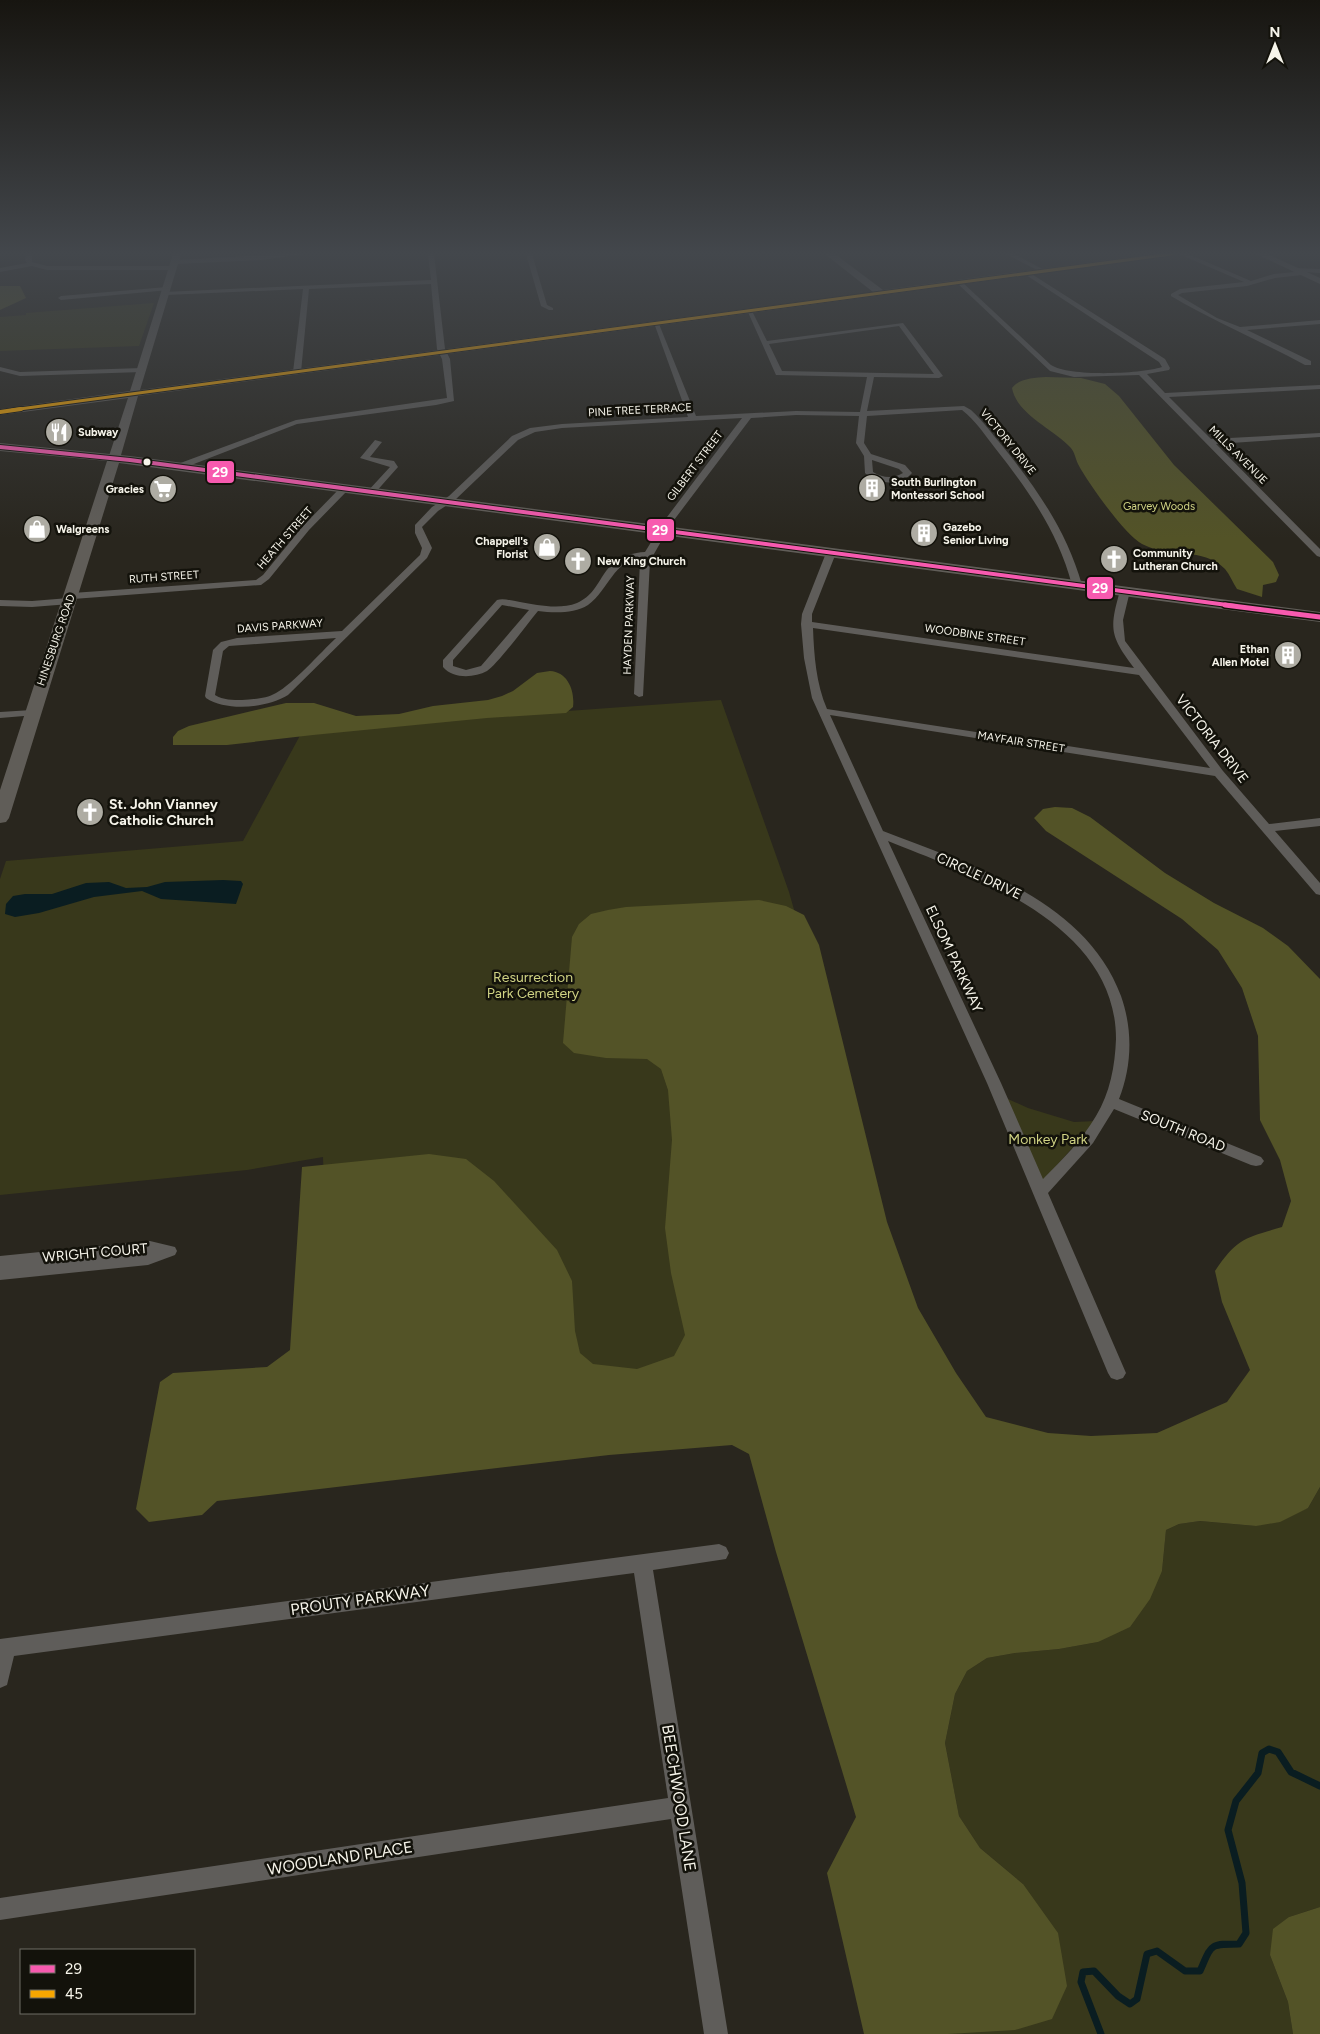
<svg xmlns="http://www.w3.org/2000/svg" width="1320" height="2034" font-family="Figtree,sans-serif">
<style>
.green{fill:#38381b}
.forest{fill:#535327}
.water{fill:#0a1d21}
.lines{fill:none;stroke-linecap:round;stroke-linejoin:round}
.stream{stroke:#0a1d21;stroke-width:7}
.street{fill:#5f5d5a;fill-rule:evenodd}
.secondary{fill:#615e5a;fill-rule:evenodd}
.primary{fill:#605d58;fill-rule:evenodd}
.bus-1-far1-casing{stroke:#13120b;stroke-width:6}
.bus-1-casing{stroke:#13120b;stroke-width:8}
.bus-2-far1-casing{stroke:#13120b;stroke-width:5}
.bus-2-casing{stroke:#13120b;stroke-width:6}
.bus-1-far1{stroke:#f75aaf;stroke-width:4}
.bus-1{stroke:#f75aaf;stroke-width:5}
.bus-2-far1{stroke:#f7a600;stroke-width:3}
.bus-2{stroke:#f7a600;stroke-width:4}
.bus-dot{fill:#f6f4ea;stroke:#13120b;stroke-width:2}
.labels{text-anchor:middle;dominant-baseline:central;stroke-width:5;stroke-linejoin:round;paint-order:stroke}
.far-street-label{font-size:11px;fill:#f6f4ea;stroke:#13120b}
.far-poi-label{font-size:11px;font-weight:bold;fill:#f6f4ea;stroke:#13120b;text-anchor:start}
.far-park-label{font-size:11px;fill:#d0d384;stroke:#13120b}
.street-label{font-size:14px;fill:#f6f4ea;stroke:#13120b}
.poi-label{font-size:14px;font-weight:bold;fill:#f6f4ea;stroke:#13120b;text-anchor:start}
.park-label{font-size:14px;fill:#d0d384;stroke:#13120b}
.near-street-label{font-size:16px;fill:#f6f4ea;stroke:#13120b}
.line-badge{stroke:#13120b;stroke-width:2}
.badge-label{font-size:14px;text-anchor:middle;font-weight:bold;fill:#fff}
</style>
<rect width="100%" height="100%" fill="#29261e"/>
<!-- green -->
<g class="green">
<path d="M154,303L139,346L0,351V317L26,315V313Z"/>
<path d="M721,700L789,892L933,1397L334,1473L323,1157L247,1170L0,1195V879L6,861L243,841L303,730Z"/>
<path d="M999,1095L1028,1108L1074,1122L1096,1121L1042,1182Z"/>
<path d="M1320,1487V1907L1289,1917L1270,1955L1288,2002L1293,2034H948L951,2033L1023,1884L980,1848L959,1816L945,1743L955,1694L967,1671L987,1658L1015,1653L1059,1649L1098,1642L1162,1571L1166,1530L1179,1524L1200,1521L1256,1526L1308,1508Z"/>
</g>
<!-- forest -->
<g class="forest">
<path d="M0,286H20L26,298L0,310Z"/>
<path d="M1046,377L1081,378L1105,384L1119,396L1174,465L1273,562L1279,575L1276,582L1263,585L1262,597L1237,589C1233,583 1230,575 1225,569C1204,547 1168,558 1142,544C1125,535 1088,483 1078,464C1075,458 1075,452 1070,447C1054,429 1017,415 1012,388C1020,378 1034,378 1046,377Z"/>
<path d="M550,671C568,672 575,691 573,707L566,713L487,718L313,735L227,745H173V737L178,731L189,726L286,703H314L356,716L399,714L433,706L488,700L502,696L513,691L537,673Z"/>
<path d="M1055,807L1072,808L1090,817L1165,873L1214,903L1263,928L1288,946L1320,979V1487L1308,1508L1280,1522L1256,1526L1200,1521L1179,1524L1166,1530L1162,1571L1150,1599L1130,1627L1098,1642L1059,1649L1015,1653L987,1658L967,1671L955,1694L945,1743L959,1816L980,1848L1023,1884L1058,1933L1067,1986L1052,2019L1015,2030L948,2034H864L827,1873L856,1817L776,1552L749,1454L732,1445L609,1455L217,1501L202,1515L149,1522L136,1509L160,1382L173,1373L267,1367L290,1350L302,1167L429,1154L466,1159L494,1181L557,1250L572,1281L575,1331L580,1353L593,1364L637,1369L674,1356L685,1335L671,1273L665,1228L672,1140L668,1090L661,1069L647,1059L606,1058L574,1053L563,1043L572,937L579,924L591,914L608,910L626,907L759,900L786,906L804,915L819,945L887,1222L918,1308L956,1373L986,1417L1048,1433L1091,1436L1157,1433L1227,1402L1250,1370L1222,1302L1215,1271C1237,1238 1245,1238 1282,1227L1291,1201L1280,1160L1260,1120L1258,1036L1242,988L1218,950L1182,919L1046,831L1034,818L1043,809Z"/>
<path d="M1320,1907V2034H1293L1288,2002L1270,1955L1273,1929L1289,1917Z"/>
</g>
<!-- water -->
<path class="water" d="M223,880L241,881L243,884L236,904L161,899L142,891L94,897L39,913L15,917L5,914L6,904L13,896L25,894H52L86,883L109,882L126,888L147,887L165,882Z"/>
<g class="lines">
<!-- stream -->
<path class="stream" d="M1101,2034L1081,1982L1083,1972L1094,1971L1118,1996L1130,2004L1137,1999L1147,1954L1157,1951L1185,1971H1200C1212,1944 1209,1944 1239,1944L1246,1933L1242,1883L1228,1830L1236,1801L1258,1773L1262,1753L1269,1749L1278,1752L1291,1772L1320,1786"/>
<!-- street -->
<g class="street">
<path d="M26,254H32V262L47,266H173L176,268L173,270H47L32,266L0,272V268L27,263L25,260Z"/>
<path d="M281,254H304L262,260L175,264L172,262L175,260Z"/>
<path d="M428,254H434L445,349L450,359L454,401L436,405L297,424L181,469H175V465L296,420L447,398L442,359L437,349L431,284L309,289L301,372L297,374L293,372L303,289L166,295L163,293L164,292L431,280Z"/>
<path d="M526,254H532L547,305L553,308V310H549L541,306Z"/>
<path d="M1006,254H1014L1048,272L1043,273Z"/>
<path d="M1179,254H1188L1251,281L1274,274L1295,272L1291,270L1294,268L1320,269V273L1305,272L1302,275L1275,278L1247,286L1182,293L1178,295L1217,318L1240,327L1320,320V324L1247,330L1311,361V365H1305C1261,341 1215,322 1171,296V294L1180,289L1244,282Z"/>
<path d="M1026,273H1030L1165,359L1170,368L1169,370L1147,374L1165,393L1320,385V389L1169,397L1211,439L1320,433V437L1216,444L1320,549V557L1317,556L1139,375L1074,377L1050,371L957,283L962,282L1051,365C1070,377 1140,374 1162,367L1159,362L1026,275Z"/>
<path d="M167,287L170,289L169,290L61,300L58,298L61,296Z"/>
<path d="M747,310L752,311L767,341L903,323L943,376L939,378L874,377L867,411L964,406L971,410C983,421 993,435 1004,448C1038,490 1067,532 1082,585L1080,587L1077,588L1072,585C1058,532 1029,491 995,448C985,435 976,421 962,410L867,416L864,443L871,454L905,465L912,473C901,486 877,485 865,473L864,456L856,443L859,416L796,415L751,418L671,524L650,561L643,696L639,697L634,694L640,561L642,558C613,560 609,590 588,605C574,614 553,613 538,611C528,623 497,665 487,671C474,678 453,679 443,667V660L497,600C504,598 512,601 520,602C537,605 559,610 577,603C607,590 597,555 645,552L664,521L742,418L562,428L535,432L518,440L455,500L438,511L422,527L432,548L427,558L288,695C267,708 227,712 206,698L205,696L213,650L221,642L237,638L342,631L420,555L422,548L415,533V525L432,507L449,496L512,436L530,428L562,424L688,417L654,323L659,324L696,416L796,411L860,412L867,377L776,375ZM899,326L934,374L782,371L769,344ZM872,460L899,469L903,473C893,479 883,478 873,472ZM502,605L529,610L481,666L466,670L453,666V660ZM336,638C320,653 293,684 276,693C266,699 253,699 242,700C233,700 223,700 215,695L223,651L229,646Z"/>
<path d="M0,367L20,372L142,368L146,370L142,372L20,376L0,371Z"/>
<path d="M375,440L382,442L370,457L394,461L398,467L374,494L371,495L367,492L390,467L360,458Z"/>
<path d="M344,486L348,489L347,491L309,530L269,579L261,585L73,599L75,601L70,604L32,607L0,606V600L32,601L69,598L67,596L72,593L256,580L263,575L303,526L341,487Z"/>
<path d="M831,550L836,553L812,614V622L1134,668C1110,636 1109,629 1120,591L1125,588L1128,589L1130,591L1123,620L1125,641L1223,771L1269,824L1320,818V826L1275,831L1320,883V895L1316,894L1215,776L830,715L883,831C970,865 1085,899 1121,996C1133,1030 1132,1066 1119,1099L1261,1157L1264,1161L1261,1165L1256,1166L1251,1165L1114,1109L1093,1143L1048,1193L1126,1373L1123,1378L1117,1380L1111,1378L1108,1373L987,1083L812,698L804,658L801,624L802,614L826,553ZM813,628L1139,675L1210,768L827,709C816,684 814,655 813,628ZM888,841C975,876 1116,924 1116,1039C1115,1066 1110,1093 1096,1116C1082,1140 1062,1160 1043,1179L1001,1083Z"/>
<path d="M32,710L36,711L37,713L36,715L0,718V712Z"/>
<path d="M150,1241L175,1247L177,1251L175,1255L148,1265L0,1280V1256Z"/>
<path d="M719,1544L726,1547L729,1553L726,1559L653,1570L728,2034H704L671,1819L0,1920V1898L668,1798L634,1573L14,1656L7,1685L0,1688V1639Z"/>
</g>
<!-- secondary -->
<g class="secondary">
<path d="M173,254H181L140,390L873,292L825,254H835L883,290L1151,254H1175L1171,256L138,396L119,462L113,465L107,462L128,398L0,415V409L130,391Z"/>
<path d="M1256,254H1267L1320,278V284Z"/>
</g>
<!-- primary -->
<path class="primary" d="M0,443L130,456L1320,612V622L119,463L9,818L6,822L0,823V790L107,461L0,451Z"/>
<!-- bus-1-far1 casing -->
<g class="bus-1-far1-casing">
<path id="bus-1-far1" d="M0,447L130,460L1235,606"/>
</g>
<!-- bus-1 casing -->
<g class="bus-1-casing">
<path id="bus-1" d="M1225,605L1320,617"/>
</g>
<!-- bus-2-far1 casing -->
<g class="bus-2-far1-casing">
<path id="bus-2-far1" d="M12,410L1171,254"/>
</g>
<!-- bus-2 casing -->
<g class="bus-2-casing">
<path id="bus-2" d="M0,412L21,409"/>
</g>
<!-- bus-1-far1 -->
<use href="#bus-1-far1" class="bus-1-far1"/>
<!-- bus-1 -->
<use href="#bus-1" class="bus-1"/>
<!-- bus-2-far1 -->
<use href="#bus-2-far1" class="bus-2-far1"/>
<!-- bus-2 -->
<use href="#bus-2" class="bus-2"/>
</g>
<!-- sky -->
<linearGradient id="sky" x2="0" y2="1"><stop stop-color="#171510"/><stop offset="0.47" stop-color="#43474c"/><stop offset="1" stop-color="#43474c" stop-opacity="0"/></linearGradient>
<rect width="1320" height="539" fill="url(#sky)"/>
<!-- icons -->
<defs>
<g id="restaurant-disc" transform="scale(1.4375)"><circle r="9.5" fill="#aeaca3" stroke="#13120b"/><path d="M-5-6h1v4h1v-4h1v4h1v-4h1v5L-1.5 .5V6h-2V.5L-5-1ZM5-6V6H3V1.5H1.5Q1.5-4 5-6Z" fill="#fff"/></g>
<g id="building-disc" transform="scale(1.4375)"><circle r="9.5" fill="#aeaca3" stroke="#13120b"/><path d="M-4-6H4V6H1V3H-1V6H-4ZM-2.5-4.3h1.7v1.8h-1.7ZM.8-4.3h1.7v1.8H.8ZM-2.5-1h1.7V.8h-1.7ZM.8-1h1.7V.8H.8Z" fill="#fff"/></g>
<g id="supermarket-disc" transform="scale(1.4375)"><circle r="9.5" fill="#aeaca3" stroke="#13120b"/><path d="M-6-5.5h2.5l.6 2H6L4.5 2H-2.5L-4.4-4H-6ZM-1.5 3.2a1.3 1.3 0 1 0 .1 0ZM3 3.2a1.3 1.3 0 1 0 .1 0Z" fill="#fff"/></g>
<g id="shop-disc" transform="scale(1.4375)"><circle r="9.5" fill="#aeaca3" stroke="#13120b"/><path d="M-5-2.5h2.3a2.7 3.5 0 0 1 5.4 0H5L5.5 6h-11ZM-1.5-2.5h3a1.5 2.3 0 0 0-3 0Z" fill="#fff"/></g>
<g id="church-disc" transform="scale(1.4375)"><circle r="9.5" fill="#aeaca3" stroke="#13120b"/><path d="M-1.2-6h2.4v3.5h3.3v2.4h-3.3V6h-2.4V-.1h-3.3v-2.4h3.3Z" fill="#fff"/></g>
</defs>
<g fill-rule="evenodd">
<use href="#restaurant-disc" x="59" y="432"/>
<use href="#building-disc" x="872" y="488"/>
<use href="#supermarket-disc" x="163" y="489"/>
<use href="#shop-disc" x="37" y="529"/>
<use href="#building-disc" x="924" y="533"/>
<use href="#shop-disc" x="547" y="547"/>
<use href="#church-disc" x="1114" y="559"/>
<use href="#church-disc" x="578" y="561"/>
<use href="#building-disc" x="1288" y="655"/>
<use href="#church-disc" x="90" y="812"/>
</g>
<!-- markers -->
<circle class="bus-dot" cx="147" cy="462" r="4.5"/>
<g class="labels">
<!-- far-street labels -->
<g class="far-street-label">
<text transform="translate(640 410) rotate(-3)">PINE TREE TERRACE</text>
<text transform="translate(1008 442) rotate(51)">VICTORY DRIVE</text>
<text transform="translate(1238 455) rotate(45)">MILLS AVENUE</text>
<text transform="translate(695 466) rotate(-53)">GILBERT STREET</text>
<text transform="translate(285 538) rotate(-49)">HEATH STREET</text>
<text transform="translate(164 577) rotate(-4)">RUTH STREET</text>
<text transform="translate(629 625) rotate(-88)">HAYDEN PARKWAY</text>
<text transform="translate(280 626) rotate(-4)">DAVIS PARKWAY</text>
<text transform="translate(975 635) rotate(8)">WOODBINE STREET</text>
<text transform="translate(56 640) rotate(-71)">HINESBURG ROAD</text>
<text transform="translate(1021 742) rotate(9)">MAYFAIR STREET</text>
</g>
<!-- far-poi labels -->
<g class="far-poi-label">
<text x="78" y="432">Subway</text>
<text x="891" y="482">South Burlington<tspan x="891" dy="13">Montessori School</tspan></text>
<text x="144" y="489" text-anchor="end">Gracies</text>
<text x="943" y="527">Gazebo<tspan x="943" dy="13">Senior Living</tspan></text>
<text x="56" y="529">Walgreens</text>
<text x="528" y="541" text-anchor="end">Chappell's<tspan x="528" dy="13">Florist</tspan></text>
<text x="1133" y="553">Community<tspan x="1133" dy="13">Lutheran Church</tspan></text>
<text x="597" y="561">New King Church</text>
<text x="1269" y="649" text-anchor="end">Ethan<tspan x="1269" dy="13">Allen Motel</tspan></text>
</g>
<!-- far-park labels -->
<g class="far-park-label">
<text x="1159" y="506">Garvey Woods</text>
</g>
<!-- street labels -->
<g class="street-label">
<text transform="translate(1212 739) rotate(52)">VICTORIA DRIVE</text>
<text transform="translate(979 876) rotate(25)">CIRCLE DRIVE</text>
<text transform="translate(954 959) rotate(65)">ELSOM PARKWAY</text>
<text transform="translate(1183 1131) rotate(22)">SOUTH ROAD</text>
<text transform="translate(95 1253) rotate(-5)">WRIGHT COURT</text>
</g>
<!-- poi labels -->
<g class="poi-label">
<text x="109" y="804">St. John Vianney<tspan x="109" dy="16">Catholic Church</tspan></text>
</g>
<!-- park labels -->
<g class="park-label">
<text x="533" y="977">Resurrection<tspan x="533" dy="16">Park Cemetery</tspan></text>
<text x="1048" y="1139">Monkey Park</text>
</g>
<!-- near-street labels -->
<g class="near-street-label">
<text transform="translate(360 1600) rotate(-8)">PROUTY PARKWAY</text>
<text transform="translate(679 1798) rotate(81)">BEECHWOOD LANE</text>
<text transform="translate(340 1858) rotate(-9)">WOODLAND PLACE</text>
</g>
</g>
<g class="line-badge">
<rect x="206" y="460" width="29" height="24" rx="5" fill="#f75aaf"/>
<rect x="646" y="518" width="29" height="24" rx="5" fill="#f75aaf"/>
<rect x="1086" y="576" width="28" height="24" rx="5" fill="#f75aaf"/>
</g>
<g class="badge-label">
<text x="220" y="477">29</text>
<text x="660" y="535">29</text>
<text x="1100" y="593">29</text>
</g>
<!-- legend -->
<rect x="20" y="1949" width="175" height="65" fill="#13120b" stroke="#6e6c64"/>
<rect x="30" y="1965" width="25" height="8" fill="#f75aaf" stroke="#6e6c64"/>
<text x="65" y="1974" font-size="15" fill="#f6f4ea">29</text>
<rect x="30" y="1990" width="25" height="8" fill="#f7a600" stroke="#6e6c64"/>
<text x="65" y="1999" font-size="15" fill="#f6f4ea">45</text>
<!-- north arrow -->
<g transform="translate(1275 45)" stroke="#13120b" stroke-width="4" paint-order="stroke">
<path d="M0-4L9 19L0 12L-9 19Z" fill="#f6f4ea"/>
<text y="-8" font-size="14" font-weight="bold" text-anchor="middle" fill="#f6f4ea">N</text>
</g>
</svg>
